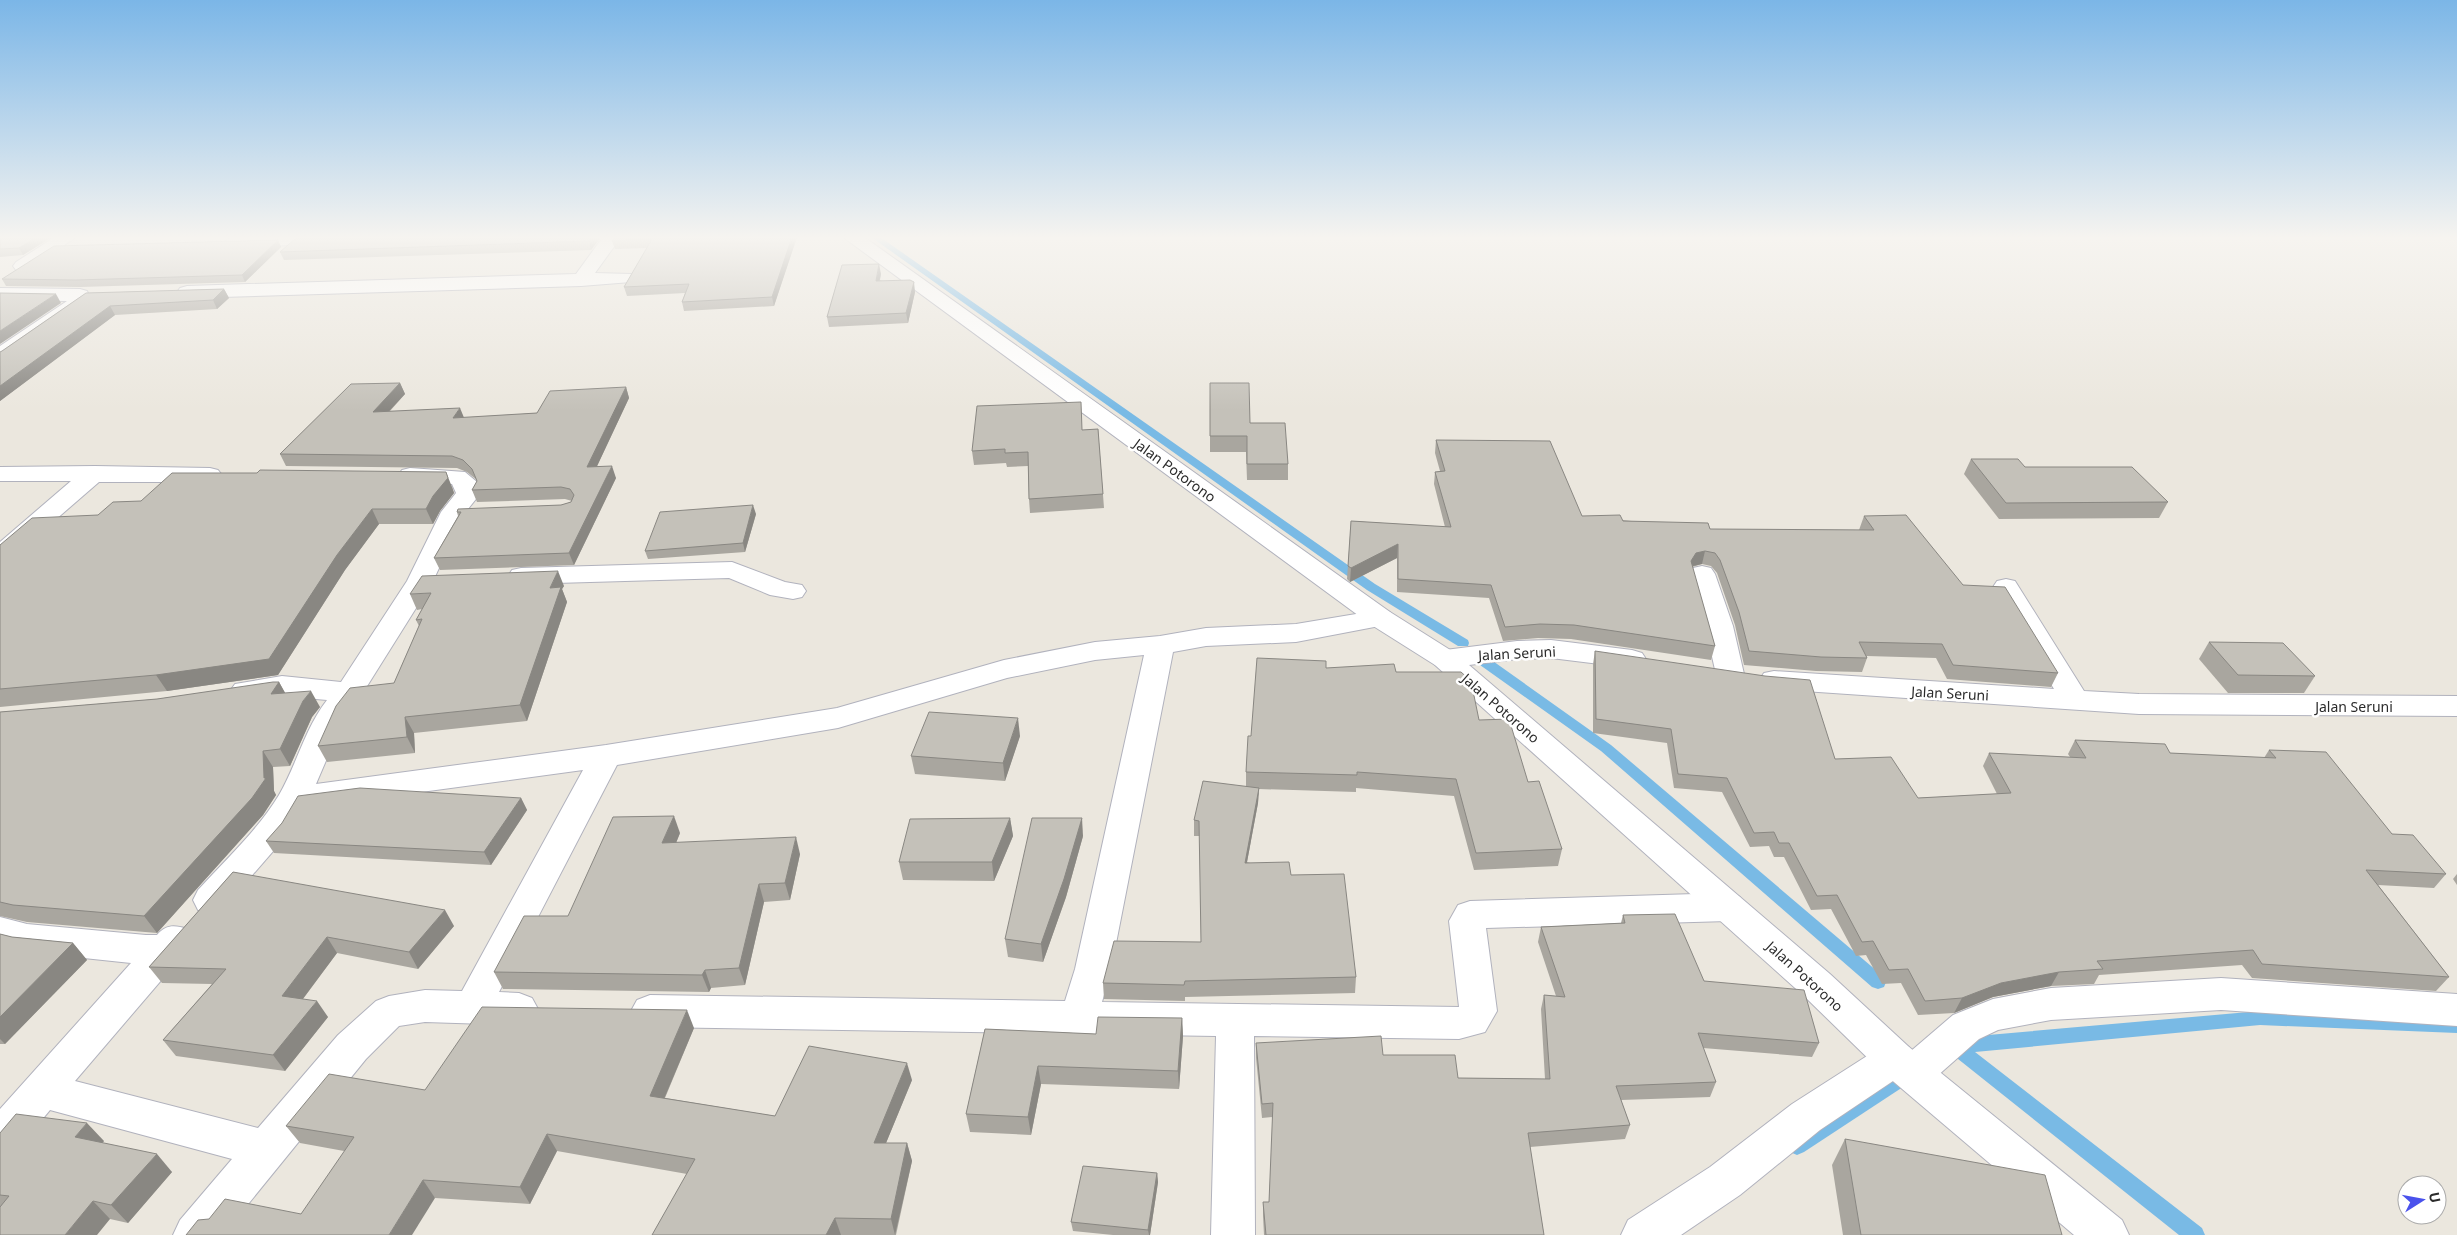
<svg xmlns="http://www.w3.org/2000/svg" width="2457" height="1235" font-family="'Noto Sans',sans-serif">
<style>
.lines{fill:none;stroke-linecap:round;stroke-linejoin:round}
.stream{fill:#79bae5;fill-rule:evenodd}
.minor-casing{stroke:#b1b2bd;stroke-width:2}
.tertiary-casing{stroke:#b1b2bd;stroke-width:2}
.minor{fill:#fff;fill-rule:evenodd}
.tertiary{fill:#fff;fill-rule:evenodd}
.wall{fill:#a9a69f}
.shaded-wall{fill:#898782}
.building{fill:#c4c1b9;stroke:#898782}
.labels{text-anchor:middle;dominant-baseline:central;stroke-width:5;stroke-linejoin:round;paint-order:stroke}
.street-label{font-size:14px;fill:#2b2b2b;stroke:#fff}
</style>
<rect width="100%" height="100%" fill="#ebe7de"/>
<g class="lines">
<!-- stream -->
<g class="stream">
<path d="M871,237H880L1375,584L1468,640L1469,643L1468,646H1458L1367,590Z"/>
<path d="M1485,658L1490,659L1611,745L1884,977L1886,982L1884,987L1878,989L1872,987L1601,751L1480,665L1478,662L1480,659Z"/>
<path d="M2260,1011L2457,1019V1033L2260,1025L1975,1052L2202,1228L2205,1235H2179L1948,1051L1945,1046L1948,1041L1954,1038Z"/>
<path d="M1900,1071L1906,1073L1909,1079L1906,1085L1804,1152L1797,1155L1790,1152L1788,1146L1790,1140Z"/>
</g>
<!-- minor casing -->
<g class="minor-casing">
<g id="minor">
<path d="M55,237H76L28,270H16L13,266L16,262Z"/>
<path d="M231,237H405L402,241L396,242L233,247L227,246L224,242Z"/>
<path d="M603,237H621L595,273L631,274L633,278L631,282L581,286L187,298L180,296L177,292L180,288L187,286L576,274Z"/>
<path d="M0,288L80,289L87,291L91,300L7,359L0,361V346L67,301L0,300Z"/>
<path d="M95,466L210,468L218,470L222,475L218,480L210,482H99L9,560L0,563V542L71,481H0V467Z"/>
<path d="M410,468L465,472L477,482L480,494L464,514L433,581L359,699L343,721L316,784L606,745L837,708L1004,660L1095,642L1160,636L1206,628L1296,624L1380,610L1390,612L1394,618L1390,624L1296,642L1206,646L1173,652L1111,969L1102,1002L1459,1007L1449,921L1458,905L1470,901L1728,893L1740,897L1746,907L1740,917L1728,921L1486,928L1497,1011L1485,1032L1459,1039L1254,1036L1255,1235H1211L1216,1036L650,1027L637,1022L631,1011L637,1000L650,995L1065,1001L1075,969L1144,655L1095,660L1007,678L838,728L617,765L499,992L519,993L532,998L538,1009L532,1020L519,1025L425,1022L399,1026L366,1059L223,1235H173L180,1220L232,1159L50,1110L15,1152L0,1158V1109L131,963L27,952L0,945V917L27,924L146,935H157C166,924 175,925 188,929L193,939L188,949L75,1081L258,1128L338,1035L376,1001L389,996L425,990L462,991L583,770L325,805L314,801L311,796L288,834L222,910L210,914L198,910L193,900L198,890C225,860 258,830 279,795C297,764 305,728 327,700L282,696L245,701L235,698L230,691L235,684L282,676L341,682L407,581L441,512L456,493L452,484L402,480L398,475L402,470Z"/>
<path d="M732,562L785,582L802,585L806,591L802,597L793,599L770,595L729,578L521,584L512,582L508,576L512,570L521,568Z"/>
<path d="M1702,566L1711,568L1715,574L1733,626L1744,674L1740,681L1730,683L1720,681L1716,674L1705,626L1689,574L1693,568Z"/>
<path d="M2006,579L2015,581L2084,691L2139,694L2457,696V716L2139,714L1774,689L1764,687L1759,680L1764,673L1774,671L2054,689L1993,587L1997,581Z"/>
<path d="M1551,640L1632,650L1642,653L1646,659L1642,665L1632,668L1551,658L1517,659L1445,668L1435,665L1431,659L1435,653L1445,650L1517,641Z"/>
<path d="M2221,978L2457,994V1026L2221,1010L2051,1020L1998,1030L1979,1039L1927,1085L1913,1090L1899,1085L1896,1079L1820,1130L1740,1195L1681,1235H1621L1628,1220L1710,1167L1792,1104L1881,1047L1895,1042L1909,1047L1911,1051L1953,1015L1993,999L2051,988Z"/>
</g>
</g>
<!-- tertiary casing -->
<g class="tertiary-casing">
<path id="tertiary" d="M843,237H864L1390,612L1455,653L1830,974L1909,1047L2122,1220L2129,1235H2074L1881,1071L1804,996L1435,665L1370,624Z"/>
</g>
<!-- minor -->
<use href="#minor" class="minor"/>
<!-- tertiary -->
<use href="#tertiary" class="tertiary"/>
</g>
<!-- wall -->
<g class="wall">
<path d="M0,237H52L23,255L0,257Z"/>
<path d="M77,237H113L78,238Z"/>
<path d="M329,237H601L591,250L284,260L280,252Z"/>
<path d="M615,237H797L774,306L684,311L682,302L685,293L627,296L624,287L647,248L615,249L612,241Z"/>
<path d="M278,240L281,247L245,282L80,287L6,286L2,279Z"/>
<path d="M881,274L880,280L915,292L908,323L829,327L827,317Z"/>
<path d="M224,289L229,298L217,309L115,315L0,401V352L2,351L86,293Z"/>
<path d="M400,383L405,394L390,411L464,418L537,413L626,387L629,398L597,466L616,478L574,565L440,570L434,558L458,516L457,512L561,505L571,502L572,501L565,499L477,502L472,490L477,481V480L467,472L457,468L286,466L280,454Z"/>
<path d="M1210,383L1250,423L1288,464V480H1247L1246,452H1210Z"/>
<path d="M1098,429L1104,508L1030,513L1029,499L1028,466L1007,467L1006,463L974,465L972,451L1083,430Z"/>
<path d="M1436,440L1582,516L1710,529L1859,530L1864,516L1963,585L2058,673L2051,687L1947,679L1936,658L1867,656V658L1862,672L1816,671L1744,665L1735,625L1717,573L1711,566L1702,564L1692,567L1715,646L1711,660L1571,639L1538,638L1503,641L1489,598L1397,592V558L1350,582L1347,579L1351,521L1445,527L1434,484L1435,472L1440,471L1435,453Z"/>
<path d="M1971,459L2025,467L2168,502L2159,518L1999,519L1964,474Z"/>
<path d="M452,487L454,493L440,511L433,524H379L345,570L278,675L167,691L0,707V545L98,515Z"/>
<path d="M756,514L745,552L648,559L645,551Z"/>
<path d="M564,586L562,589L567,602L527,721L414,733L415,753L327,762L318,746L394,683L419,626L416,620L422,609L417,610L410,594Z"/>
<path d="M2209,642L2315,676L2304,693H2228L2199,659Z"/>
<path d="M1595,651L1835,759L1918,798L1997,794L1983,766L1989,753L2070,757L2068,754L2075,740L2170,753L2264,758L2269,750L2392,834L2446,874L2434,888L2378,885L2449,977L2436,991L2252,978L2242,965L2099,975L2094,984L2051,986L1993,997L1954,1013L1918,1015L1901,983L1882,984L1866,955L1856,956L1831,909L1811,910L1784,857H1774L1769,846L1750,847L1722,792L1674,788L1667,743L1593,733V664Z"/>
<path d="M1326,668L1396,672L1479,720L1528,782L1562,849L1558,866L1474,870L1454,796L1356,788V792L1259,789L1258,803L1247,862L1291,875L1356,977L1355,993L1185,997V1001L1104,999L1103,983L1201,942L1200,836H1194V820L1246,786V772L1251,736Z"/>
<path d="M279,682L285,693L320,707L312,717L290,766L273,767L274,791L276,795L263,815L157,933L27,922L0,916V712L157,699Z"/>
<path d="M1020,736L1005,781L915,774L911,756Z"/>
<path d="M521,798L527,810L491,865L274,853L266,841Z"/>
<path d="M1010,818L1013,836L994,881L903,880L899,862Z"/>
<path d="M680,833L676,843L800,854L790,900L764,902L745,985L711,988L709,992L503,989L494,972Z"/>
<path d="M1083,836L1066,897L1043,962L1008,957L1005,939Z"/>
<path d="M233,872L454,926L418,969L337,953L303,999L328,1017L285,1071L176,1056L163,1040L212,984L162,983L149,967Z"/>
<path d="M2457,874V885L2453,879Z"/>
<path d="M1623,915L1704,981L1819,1043L1812,1057L1703,1048L1716,1082L1710,1097L1621,1100L1630,1125L1625,1139L1530,1147L1544,1235H1264L1263,1216V1202H1269L1273,1117L1262,1118L1256,1058V1043L1383,1055L1458,1078L1545,1079L1541,1009L1544,995L1556,996L1538,942L1541,927L1621,923Z"/>
<path d="M0,934L12,937L73,943L87,960L5,1044H0Z"/>
<path d="M1182,1018L1183,1036L1179,1089L1041,1084L1031,1135L970,1132L966,1114L985,1029L1096,1034Z"/>
<path d="M694,1028L665,1098L775,1116L912,1080L886,1143H907L912,1161L896,1235H652L687,1174L557,1151L530,1204L435,1198L344,1151L300,1143L286,1126L425,1090Z"/>
<path d="M0,1133L104,1141L102,1143L172,1172L128,1223L110,1219L0,1235Z"/>
<path d="M1845,1139L2062,1235H1843L1832,1165Z"/>
<path d="M1157,1173L1158,1182L1150,1235H1113L1073,1231L1071,1222Z"/>
</g>
<!-- shaded-wall -->
<g class="shaded-wall">
<path d="M37,237H52L23,255L19,248Z"/>
<path d="M592,237H601L591,250L589,241Z"/>
<path d="M792,237H797L774,306L772,297Z"/>
<path d="M278,240L281,247L245,282L242,275Z"/>
<path d="M879,264L881,274L877,291L876,281Z"/>
<path d="M914,282L915,292L908,323L906,313Z"/>
<path d="M224,289L229,298L217,309L213,300Z"/>
<path d="M56,294L61,303L0,344V331Z"/>
<path d="M110,306L115,315L0,401V386Z"/>
<path d="M400,383L405,394L378,423L373,412Z"/>
<path d="M626,387L629,398L591,479L587,467Z"/>
<path d="M460,408L465,420L453,418Z"/>
<path d="M612,466L616,478L574,565L569,553Z"/>
<path d="M446,472L452,487L454,493L440,511L433,524L426,509Z"/>
<path d="M753,505L756,514L745,552L743,543Z"/>
<path d="M372,509L379,524L345,570L278,675L167,691L156,675L337,555Z"/>
<path d="M1398,544L1397,558L1350,582L1351,568Z"/>
<path d="M1705,551L1702,564L1693,566L1687,575L1691,561L1696,553Z"/>
<path d="M558,571L564,586L562,589L567,602L527,721L520,705L550,588Z"/>
<path d="M279,682L288,698L271,694Z"/>
<path d="M311,691L320,707L312,717L290,766L280,749L303,701Z"/>
<path d="M405,717L414,733L415,753L407,737Z"/>
<path d="M1018,718L1020,736L1005,781L1003,763Z"/>
<path d="M263,751L273,767L274,791L276,795L263,815L157,933L144,916L264,778Z"/>
<path d="M1259,788L1258,803L1244,878L1245,863Z"/>
<path d="M521,798L527,810L491,865L484,852Z"/>
<path d="M674,816L680,833L669,860L662,843Z"/>
<path d="M1010,818L1013,836L994,881L992,862Z"/>
<path d="M1082,818L1083,836L1066,897L1043,962L1041,944Z"/>
<path d="M796,837L800,854L790,900L785,883Z"/>
<path d="M759,884L764,902L745,985L739,968Z"/>
<path d="M445,910L454,926L418,969L409,952Z"/>
<path d="M327,937L337,953L293,1012L282,996Z"/>
<path d="M73,943L87,960L5,1044L0,1039V1017Z"/>
<path d="M705,970L711,988L709,992L702,975Z"/>
<path d="M2059,972L2051,986L1993,997L1954,1013L1962,998L2001,983Z"/>
<path d="M317,1001L328,1017L285,1071L273,1055Z"/>
<path d="M687,1010L694,1028L658,1113L650,1096Z"/>
<path d="M1182,1018L1183,1036L1179,1089L1178,1071Z"/>
<path d="M907,1063L912,1080L879,1160L874,1143Z"/>
<path d="M1038,1066L1041,1084L1031,1135L1028,1117Z"/>
<path d="M87,1123L104,1141L92,1155L75,1137Z"/>
<path d="M547,1134L557,1151L530,1204L520,1187Z"/>
<path d="M907,1143L912,1161L895,1235L891,1219Z"/>
<path d="M157,1154L172,1172L128,1223L111,1205Z"/>
<path d="M1157,1173L1158,1182L1150,1235H1149L1148,1230Z"/>
<path d="M423,1180L435,1198L412,1235H389Z"/>
<path d="M93,1201L110,1219L97,1235H65Z"/>
<path d="M835,1218L841,1235H826Z"/>
</g>
<!-- building -->
<g class="building">
<path d="M0,237H37L19,248L0,249Z"/>
<path d="M329,237H592L589,241L280,252L296,238Z"/>
<path d="M615,237H792L772,297L682,302L689,284L624,287L652,239L612,241Z"/>
<path d="M278,240L242,275L76,280L2,279L54,246Z"/>
<path d="M879,264L876,281L910,280L914,282L906,313L827,317L842,265Z"/>
<path d="M224,289L213,300L110,306L0,386V352L2,351L86,293Z"/>
<path d="M0,293L56,294L0,331Z"/>
<path d="M400,383L373,412L460,408L453,418L537,413L550,391L626,387L587,467L612,466L569,553L434,558L461,512H457L458,509L561,505L571,502L574,495L570,489L561,487L472,490L477,481L472,469L463,460L452,456L280,454L351,384Z"/>
<path d="M1210,383H1249L1250,423H1285L1288,464H1247V436H1210Z"/>
<path d="M1081,402L1082,430L1098,429L1103,494L1029,499L1028,452L1005,453V449L972,451L977,406Z"/>
<path d="M1436,440L1550,441L1582,516L1620,515L1623,521L1708,523L1710,529L1874,530L1864,516L1906,515L1963,585L2005,587L2058,673L1953,665L1942,644L1859,642L1867,658L1821,657L1749,651L1739,612L1720,560L1715,553L1705,551L1696,553L1691,561L1715,646L1574,625L1540,624L1505,627L1491,585L1398,579V544L1351,568L1348,566L1351,521L1451,527L1435,472L1445,471Z"/>
<path d="M1971,459H2018L2025,467H2132L2168,502L2006,503Z"/>
<path d="M260,470L446,472L448,478L433,496L426,509H372L337,555L269,659L156,675L0,689V545L32,518L98,515L113,502L141,501L172,473H257Z"/>
<path d="M753,505L743,543L645,551L660,512Z"/>
<path d="M558,571L550,588L561,587L520,705L405,717L407,737L318,746L336,706L350,688L394,683L422,619L416,620L431,593L410,594L422,576Z"/>
<path d="M2209,642L2283,643L2315,676L2238,675Z"/>
<path d="M1595,651L1765,676L1810,680L1835,759L1891,757L1918,798L2011,793L1989,753L2086,758L2075,740L2165,744L2170,753L2276,758L2269,750L2326,752L2392,834L2413,835L2446,874L2366,870L2449,977L2262,964L2253,950L2097,961L2103,969L2059,972L2001,983L1962,998L1925,1001L1908,969L1889,970L1873,941L1862,942L1837,895L1817,896L1789,843H1779L1774,832L1754,833L1727,778L1678,774L1671,729L1596,719Z"/>
<path d="M1257,658L1326,661V668L1394,664L1396,672H1461L1471,681L1479,720L1509,719L1528,782L1539,781L1562,849L1476,853L1456,779L1357,772V775L1246,772L1248,736H1251Z"/>
<path d="M273,682H279L271,694L311,691L303,701L280,749L263,751L264,778H266L252,798L144,916L13,905L0,902V712L157,699Z"/>
<path d="M929,712L1018,718L1003,763L911,756Z"/>
<path d="M1203,781L1259,788L1245,863L1289,862L1291,875L1344,874L1356,977L1185,981L1184,985L1103,983L1114,941L1201,942L1199,821L1194,820Z"/>
<path d="M360,788L521,798L484,852L266,841L282,823L298,796Z"/>
<path d="M674,816L662,843L796,837L785,883L759,884L739,968L705,970L702,975L494,972L524,916H568L613,817Z"/>
<path d="M1010,818L992,862H899L910,819Z"/>
<path d="M1032,818H1082L1064,879L1041,944L1005,939Z"/>
<path d="M233,872L445,910L409,952L327,937L282,996L317,1001L273,1055L163,1040L226,969L149,967Z"/>
<path d="M1675,914L1704,981L1804,990L1819,1043L1698,1033L1716,1082L1616,1086L1630,1125L1528,1133L1544,1235H1266L1263,1202H1269L1273,1103L1262,1104L1256,1043L1381,1036L1383,1055H1455L1458,1078L1550,1079L1544,995L1565,997L1541,927L1625,923L1623,915Z"/>
<path d="M0,934L12,937L73,943L0,1017Z"/>
<path d="M482,1007L687,1010L650,1096L775,1116L809,1046L907,1063L874,1143H907L891,1219L835,1218L826,1235H652L695,1159L547,1134L520,1187L423,1180L389,1235H186L198,1220L209,1219L225,1199L301,1214L354,1137L286,1126L329,1074L425,1090Z"/>
<path d="M1098,1017L1182,1018L1178,1071L1038,1066L1028,1117L966,1114L985,1029L1096,1034Z"/>
<path d="M16,1114L87,1123L75,1137L157,1154L111,1205L93,1201L65,1235H0V1207L9,1196L0,1195V1133Z"/>
<path d="M1845,1139L2045,1175L2062,1235H1861Z"/>
<path d="M1083,1166L1157,1173L1148,1230L1071,1222Z"/>
</g>
<!-- sky -->
<linearGradient id="sky" x2="0" y2="1"><stop stop-color="#7bb6e7"/><stop offset="0.58" stop-color="#f6f4f0"/><stop offset="1" stop-color="#f6f4f0" stop-opacity="0"/></linearGradient>
<rect width="2457" height="410" fill="url(#sky)"/>
<g class="labels">
<!-- street labels -->
<g class="street-label">
<text transform="translate(1175 470) rotate(36)">Jalan Potorono</text>
<text transform="translate(1517 653) rotate(-3)">Jalan Seruni</text>
<text transform="translate(1950 693) rotate(3)">Jalan Seruni</text>
<text x="2354" y="706">Jalan Seruni</text>
<text transform="translate(1501 708) rotate(41)">Jalan Potorono</text>
<text transform="translate(1805 976) rotate(42)">Jalan Potorono</text>
</g>
</g>
<!-- north arrow -->
<g transform="translate(2422 1200) rotate(79)"><circle r="24" fill="#ffffff" stroke="#aaaaaa"/>
<path d="M0-4L9 19L0 12L-9 19Z" fill="#4a52ec"/>
<text y="-8" font-size="14" font-weight="bold" text-anchor="middle" fill="#2b2b2b">U</text>
</g>
</svg>
